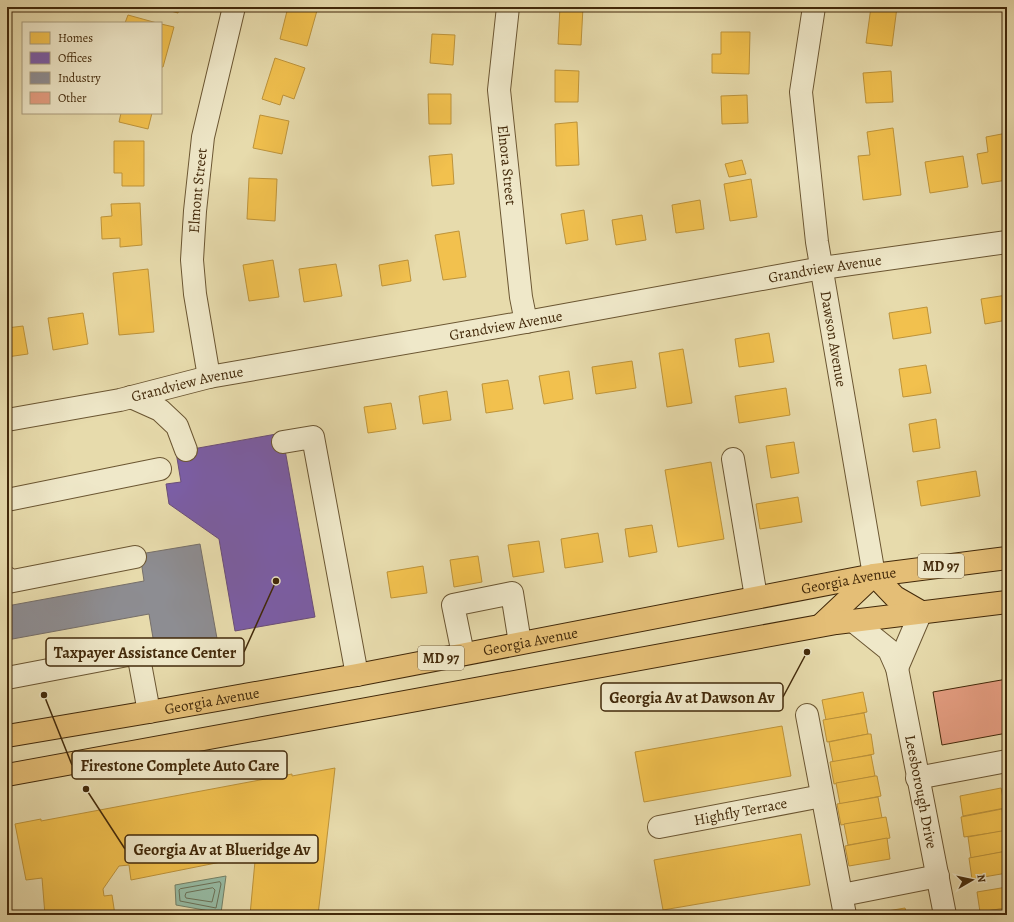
<svg xmlns="http://www.w3.org/2000/svg" width="1014" height="922" font-family="Alegreya,serif">
<style>
.water{fill:#97bca5;stroke:#758167}
.homes{fill:#f2c14e;stroke:#bd933a}
.offices{fill:#7b5ea7;stroke:#6a4e78}
.industry{fill:#8d8d92;stroke:#766f69}
.lines{fill:none;stroke-linecap:round;stroke-linejoin:round}
.shore{stroke:#6c7258;stroke-width:1}
.building{fill:#e59e82;stroke:#42290a}
.minor-casing{stroke:#6b5632;stroke-width:24}
.major-casing{stroke:#42290a;stroke-width:24}
.minor{stroke:#efe8c9;stroke-width:22}
.major{stroke:#e4be76;stroke-width:22}
.labels{text-anchor:middle;dominant-baseline:central;stroke-width:4;stroke-linejoin:round;paint-order:stroke}
.shield{fill:#efe8c9;stroke:#766243;stroke-width:1}
.shield-label{font-size:14px;font-weight:bold;fill:#42290a}
.street-label{font-size:15px;fill:#42290a;stroke:#efe8c9}
.leader{fill:none;stroke:#42290a;stroke-width:1.5}
.callout-dot{fill:#42290a;stroke:#efe8c9;stroke-width:1.5}
.callout{fill:#efe8c9;stroke:#42290a;stroke-width:1.5}
.callout-label{font-size:16px;text-anchor:middle;font-weight:bold;fill:#42290a}
</style>
<rect width="100%" height="100%" fill="#e7dbac"/>
<filter id="stains"><feTurbulence type="fractalNoise" baseFrequency=".005" numOctaves="4"/><feColorMatrix values="0 0 0 0 .2 0 0 0 0 .09 0 0 0 0 .02 0 0 0 .5 -.17"/></filter>
<radialGradient id="worn" r=".72"><stop offset=".6" stop-color="#630" stop-opacity="0"/><stop offset="1" stop-color="#630" stop-opacity=".3"/></radialGradient>
<!-- water -->
<path class="water" d="M226,876L221,913L176,905L175,885Z"/>
<!-- homes -->
<g class="homes">
<path d="M160,7H179L178,13L160,8Z"/>
<path d="M288,7H318L307,46L280,39Z"/>
<path d="M560,7H583L581,45L558,44Z"/>
<path d="M871,7H897L892,46L866,43Z"/>
<path d="M128,15L157,23H125Z"/>
<path d="M161,24L174,27L163,67H161Z"/>
<path d="M721,32H750L749,74L712,73V54H721Z"/>
<path d="M432,34L455,35L453,65L430,63Z"/>
<path d="M275,58L305,68L294,99L283,95L280,105L262,99Z"/>
<path d="M555,70L579,71L578,102H555Z"/>
<path d="M891,71L893,102L866,103L863,73Z"/>
<path d="M428,94H451V124H429Z"/>
<path d="M747,95L748,123L722,124L721,96Z"/>
<path d="M121,113H152L148,129L119,122Z"/>
<path d="M260,115L289,121L282,154L253,148Z"/>
<path d="M577,122L579,165L556,166L555,124Z"/>
<path d="M893,128L901,195L863,200L858,156L870,155L867,132Z"/>
<path d="M1007,133V180L982,184L977,154L988,152L986,137Z"/>
<path d="M114,141H144V186H122V173H114Z"/>
<path d="M452,154L454,184L432,186L429,156Z"/>
<path d="M963,156L968,187L930,193L925,162Z"/>
<path d="M742,160L746,174L729,177L725,164Z"/>
<path d="M249,178L277,179L275,221L247,219Z"/>
<path d="M751,179L757,217L730,221L724,184Z"/>
<path d="M700,200L704,229L676,233L672,205Z"/>
<path d="M140,203L142,245L120,247V238L102,239L101,217L112,216L111,204Z"/>
<path d="M584,210L588,240L566,244L561,214Z"/>
<path d="M642,215L646,240L616,245L612,220Z"/>
<path d="M459,231L466,277L443,280L435,235Z"/>
<path d="M273,260L279,297L249,301L243,265Z"/>
<path d="M408,260L411,281L382,286L379,265Z"/>
<path d="M336,264L342,296L304,302L299,269Z"/>
<path d="M148,269L154,332L119,335L113,273Z"/>
<path d="M1007,295V320L985,324L981,299Z"/>
<path d="M927,307L931,333L893,339L889,313Z"/>
<path d="M83,313L88,344L53,350L48,318Z"/>
<path d="M23,326L28,354L7,357V328Z"/>
<path d="M769,333L774,362L739,367L735,339Z"/>
<path d="M683,349L692,403L667,407L659,353Z"/>
<path d="M632,361L636,388L596,394L592,367Z"/>
<path d="M926,365L931,393L903,397L899,369Z"/>
<path d="M569,371L573,399L544,404L539,376Z"/>
<path d="M508,380L513,409L486,413L482,384Z"/>
<path d="M786,388L790,415L739,423L735,396Z"/>
<path d="M447,391L451,420L423,424L419,396Z"/>
<path d="M391,403L396,429L368,433L364,407Z"/>
<path d="M936,419L940,448L913,452L909,424Z"/>
<path d="M794,442L799,473L771,478L766,446Z"/>
<path d="M711,462L724,539L678,547L665,470Z"/>
<path d="M976,471L980,496L921,506L917,481Z"/>
<path d="M798,497L802,522L760,529L756,504Z"/>
<path d="M652,525L657,552L629,557L625,529Z"/>
<path d="M598,533L603,562L565,568L561,539Z"/>
<path d="M539,541L544,572L513,577L508,545Z"/>
<path d="M478,556L482,582L454,587L450,560Z"/>
<path d="M423,566L427,593L391,598L387,572Z"/>
<path d="M863,692L867,712L826,720L822,700Z"/>
<path d="M864,713L868,734L827,742L823,720Z"/>
<path d="M782,726L791,776L644,802L635,752Z"/>
<path d="M868,734H871L874,754L833,762L829,742Z"/>
<path d="M871,755L875,776L834,784L830,762Z"/>
<path d="M335,768L318,915H250L255,861L263,862L264,855L255,844L234,848L236,859L131,880L129,865L119,866L103,889L104,896L112,895L115,915H45L42,878L26,880L15,824L41,819V821L292,774V776Z"/>
<path d="M875,776H877L881,796L840,804L836,783Z"/>
<path d="M1001,788L1005,808L963,816L960,796Z"/>
<path d="M878,797L882,818L841,825L837,804Z"/>
<path d="M1002,809L1005,831L964,837L961,817Z"/>
<path d="M886,817L890,838L848,845L844,824Z"/>
<path d="M1007,830V851L971,858L968,837Z"/>
<path d="M801,834L810,885L663,910L654,860Z"/>
<path d="M887,838L890,859L849,866L845,846Z"/>
<path d="M1007,851V873L972,879L969,858Z"/>
<path d="M1007,887V908L980,912L977,892Z"/>
<path d="M905,908L907,915H864Z"/>
<path d="M1007,908V915H978V912Z"/>
</g>
<!-- offices -->
<path class="offices" d="M282,433L315,617L235,631L219,539L169,504L166,484L181,482L176,452Z"/>
<!-- industry -->
<path class="industry" d="M200,544L218,644L156,656L149,614L7,640V606L144,581L140,554Z"/>
<g class="lines">
<!-- shore -->
<g class="shore">
<path d="M220,882L221,884L216,908L180,901L179,890L180,889Z"/>
<path d="M213,888L215,890L212,902L186,898L185,896L186,893Z"/>
</g>
</g>
<!-- building -->
<path class="building" d="M1007,679V733L942,745L933,692Z"/>
<g class="lines">
<!-- minor casing -->
<g class="minor-casing">
<g id="minor">
<path id="s1" d="M508,7L499,90L521,297L526,322"/>
<path id="s2" d="M814,7L801,92L817,242L874,575"/>
<path id="s3" d="M209,377L195,294L192,260L195,211L203,137L234,7"/>
<path d="M131,397L160,410L177,426L186,450"/>
<path id="s4" d="M7,420L120,400L209,377L526,322L822,268L1007,242"/>
<path d="M283,442L313,437L357,675"/>
<path d="M733,459L756,597"/>
<path d="M7,500L160,469"/>
<path d="M7,578L8,582L135,557"/>
<path id="s5" d="M853,621L889,650L897,668L945,915"/>
<path d="M463,654L453,605L512,593L520,643"/>
<path d="M897,668L921,612"/>
<path d="M7,678L138,653L149,712"/>
<path d="M807,715L845,915"/>
<path d="M917,778L1007,761"/>
<path id="s6" d="M659,827L822,796"/>
<path d="M842,895L938,876"/>
</g>
</g>
<!-- major casing -->
<g class="major-casing">
<g id="major">
<path d="M874,575L895,597L921,612"/>
<path d="M821,625L874,575"/>
<path id="s7" d="M7,736L149,712L357,675L874,575L1007,558"/>
<path d="M7,775L836,623L1007,602"/>
</g>
</g>
<!-- minor -->
<use href="#minor" class="minor"/>
<!-- major -->
<use href="#major" class="major"/>
</g>
<g class="labels">
<!-- shield labels -->
<g class="shield">
<rect x="918" y="554" width="46" height="24" rx="3"/>
<rect x="418" y="646" width="46" height="24" rx="3"/>
</g>
<g class="shield-label">
<text x="941" y="566">MD 97</text>
<text x="441" y="658">MD 97</text>
</g>
<!-- street labels -->
<g class="street-label">
<text stroke="none"><textPath href="#s1" startOffset="159">Elnora Street</textPath></text>
<text stroke="none"><textPath href="#s3" startOffset="188">Elmont Street</textPath></text>
<text stroke="none"><textPath href="#s4" startOffset="832">Grandview Avenue</textPath></text>
<text stroke="none"><textPath href="#s4" startOffset="508">Grandview Avenue</textPath></text>
<text stroke="none"><textPath href="#s2" startOffset="335">Dawson Avenue</textPath></text>
<text stroke="none"><textPath href="#s4" startOffset="184">Grandview Avenue</textPath></text>
<text stroke="none"><textPath href="#s7" startOffset="856">Georgia Avenue</textPath></text>
<text stroke="none"><textPath href="#s7" startOffset="532">Georgia Avenue</textPath></text>
<text stroke="none"><textPath href="#s7" startOffset="208">Georgia Avenue</textPath></text>
<text stroke="none"><textPath href="#s5" startOffset="192">Leesborough Drive</textPath></text>
<text stroke="none"><textPath href="#s6" startOffset="83">Highfly Terrace</textPath></text>
</g>
</g>
<!-- callouts -->
<path class="leader" d="M276 581L244 652M807 652L783 697M44 695L72 765M86 789L125 849"/>
<g class="callout-dot">
<circle cx="276" cy="581" r="4"/>
<circle cx="807" cy="652" r="4"/>
<circle cx="44" cy="695" r="4"/>
<circle cx="86" cy="789" r="4"/>
</g>
<g class="callout">
<rect x="46" y="638" width="198" height="28" rx="4"/>
<rect x="601" y="683" width="182" height="28" rx="4"/>
<rect x="72" y="751" width="215" height="28" rx="4"/>
<rect x="125" y="835" width="193" height="28" rx="4"/>
</g>
<g class="callout-label">
<text x="145" y="658">Taxpayer Assistance Center</text>
<text x="692" y="703">Georgia Av at Dawson Av</text>
<text x="180" y="771">Firestone Complete Auto Care</text>
<text x="222" y="855">Georgia Av at Blueridge Av</text>
</g>
<!-- margin -->
<rect width="1014" height="922" fill="none" stroke="#e7dbac" stroke-width="24"/>
<rect x="8" y="8" width="998" height="906" fill="none" stroke="#42290a" stroke-width="2"/>
<rect x="12" y="12" width="990" height="898" fill="none" stroke="#42290a"/>
<!-- legend -->
<rect x="22" y="22" width="140" height="92" fill="#efe8c9" stroke="#aa9c7d"/>
<rect x="30" y="32" width="20" height="12" fill="#f2c14e" stroke="#aa9c7d"/>
<text x="58" y="42" font-size="12" fill="#42290a">Homes</text>
<rect x="30" y="52" width="20" height="12" fill="#7b5ea7" stroke="#aa9c7d"/>
<text x="58" y="62" font-size="12" fill="#42290a">Offices</text>
<rect x="30" y="72" width="20" height="12" fill="#8d8d92" stroke="#aa9c7d"/>
<text x="58" y="82" font-size="12" fill="#42290a">Industry</text>
<rect x="30" y="92" width="20" height="12" fill="#e59e82" stroke="#aa9c7d"/>
<text x="58" y="102" font-size="12" fill="#42290a">Other</text>
<!-- north arrow -->
<g transform="translate(972 880) rotate(81)" stroke="#efe8c9" stroke-width="3" paint-order="stroke">
<path d="M0-3L7 15L0 10L-7 15Z" fill="#42290a"/>
<text y="-6" font-size="11" font-weight="bold" text-anchor="middle" fill="#42290a">N</text>
</g>
<rect width="100%" height="100%" filter="url(#stains)"/>
<rect width="100%" height="100%" fill="url(#worn)"/>
</svg>
